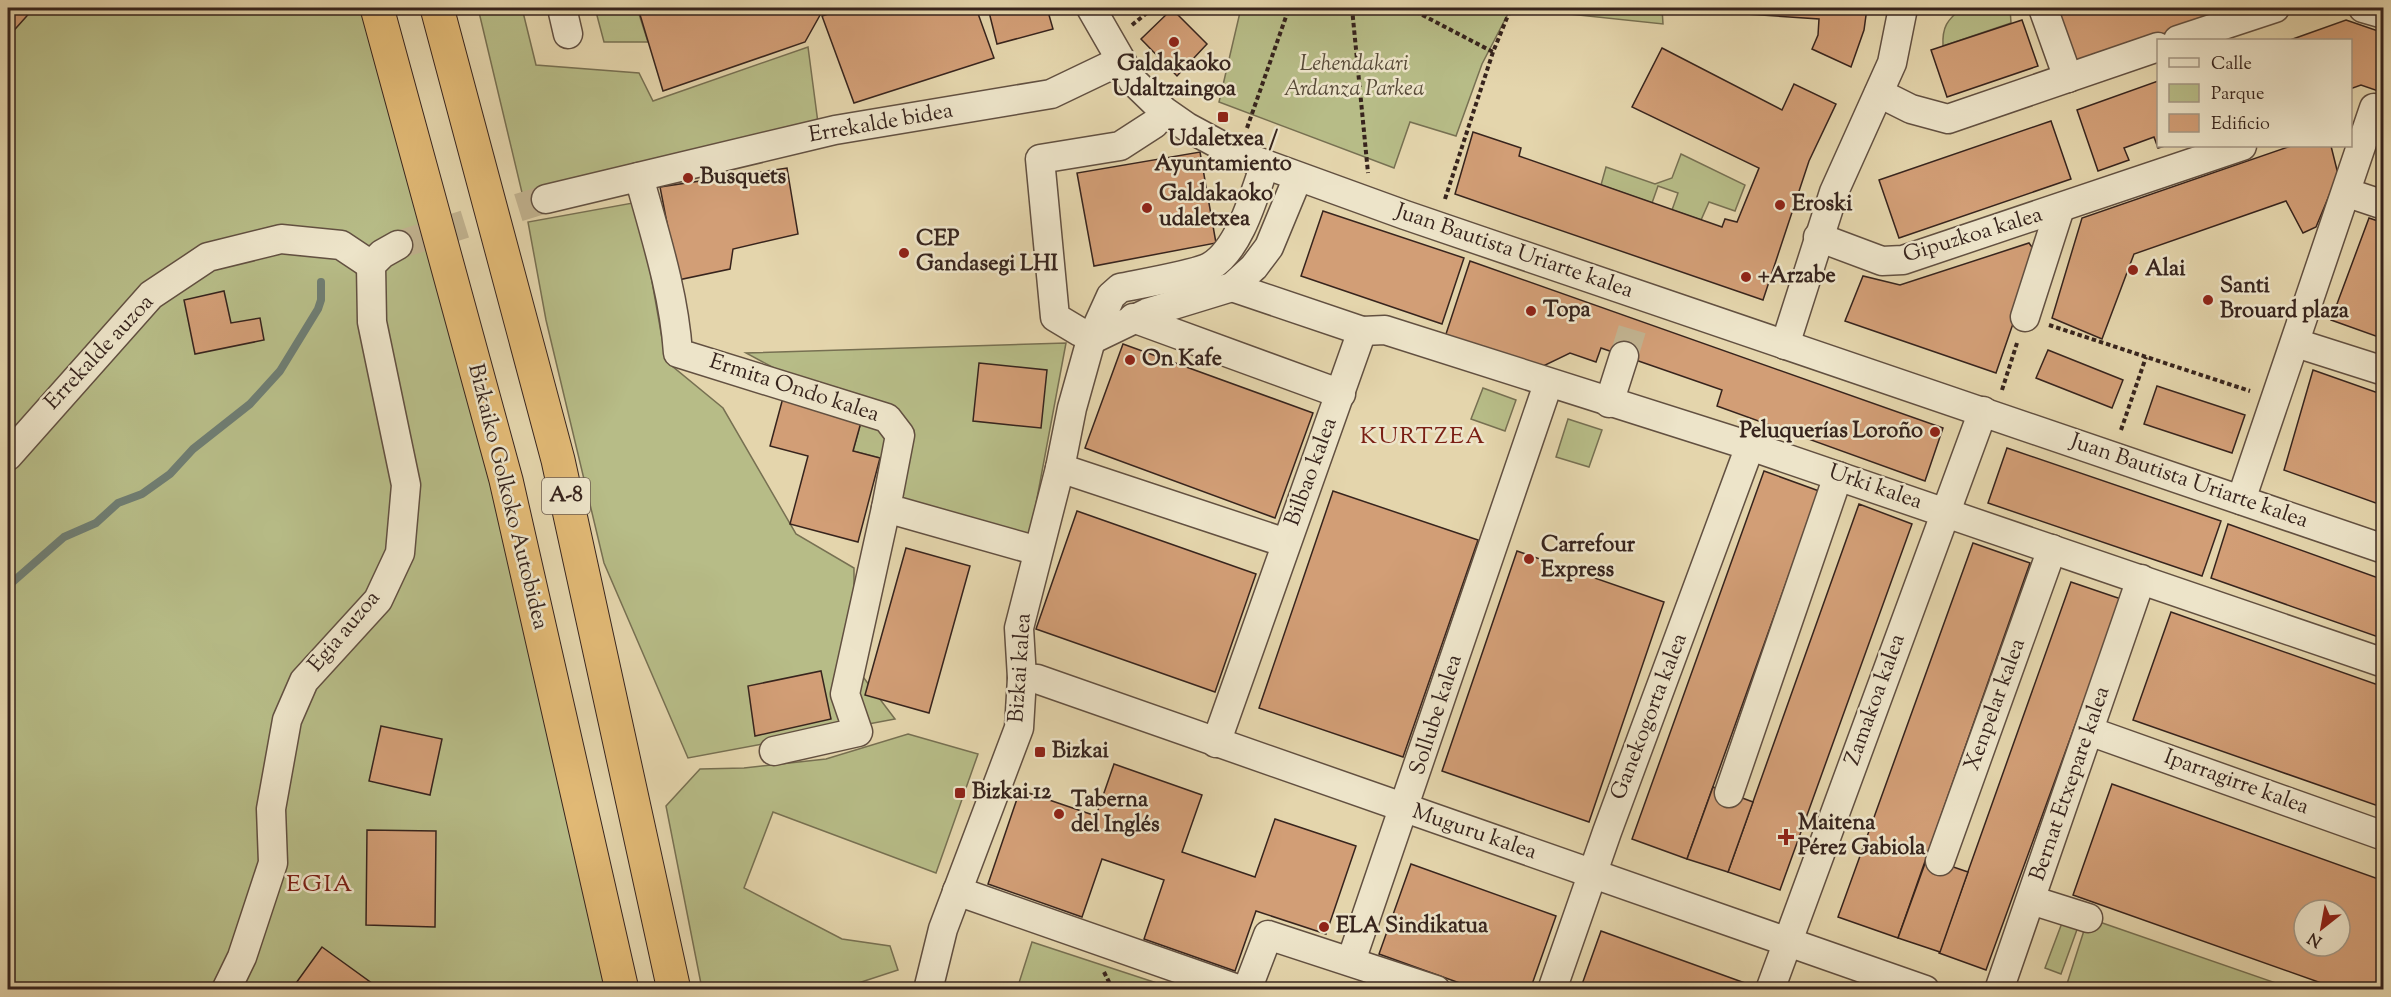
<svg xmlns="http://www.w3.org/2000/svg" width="2391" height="997" font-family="'Sorts Mill Goudy',serif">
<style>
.green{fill:#b7bc87;stroke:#777052;stroke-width:1.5}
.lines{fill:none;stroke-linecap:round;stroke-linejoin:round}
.stream{stroke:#6f7d72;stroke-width:8}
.building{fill:#d29e76;stroke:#37241d;stroke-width:1.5;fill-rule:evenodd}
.minor-tunnel{stroke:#c1b28f;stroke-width:28;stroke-dasharray:28 14;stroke-linecap:butt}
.minor-casing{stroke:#625041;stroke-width:31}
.highway-casing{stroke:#37241d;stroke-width:35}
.path{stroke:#37241d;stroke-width:4;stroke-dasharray:4.5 3;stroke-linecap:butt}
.minor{stroke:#ede4c9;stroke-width:28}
.highway{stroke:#e2ba76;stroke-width:33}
.poi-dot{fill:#8f2418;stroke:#ede4c9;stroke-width:2}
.labels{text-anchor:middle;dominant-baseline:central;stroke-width:5;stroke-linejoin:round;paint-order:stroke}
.shield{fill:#ede4c9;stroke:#6e5e51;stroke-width:1.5}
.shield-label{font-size:21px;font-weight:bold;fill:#37241d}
.poi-label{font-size:22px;font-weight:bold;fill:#37241d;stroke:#ede4c9;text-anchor:start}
.park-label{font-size:22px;font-style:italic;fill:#574a38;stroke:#ede4c9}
.street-label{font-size:22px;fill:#37241d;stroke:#ede4c9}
.neighbourhood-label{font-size:24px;letter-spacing:1.5px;fill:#7a1f14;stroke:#ede4c9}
</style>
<rect width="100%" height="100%" fill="#e4d5ac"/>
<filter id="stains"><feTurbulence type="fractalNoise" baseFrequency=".00333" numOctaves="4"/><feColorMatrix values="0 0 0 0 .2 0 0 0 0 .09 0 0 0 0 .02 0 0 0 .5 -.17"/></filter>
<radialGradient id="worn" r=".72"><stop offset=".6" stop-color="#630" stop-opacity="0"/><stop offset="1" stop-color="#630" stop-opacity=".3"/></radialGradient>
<!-- green -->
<g class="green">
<path d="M8,8H367L622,989H8Z"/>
<path d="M478,8H522L536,65L639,73L653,101L808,47L818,123L524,201Z"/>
<path d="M595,8H637L648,42H604Z"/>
<path d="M1241,8H1662L1663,24L1511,8L1482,64L1456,136L1410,122L1394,168L1219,102Z"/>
<path d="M1962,8H2010L2011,23L1943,46C1942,27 1947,20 1962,8Z"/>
<path d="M1681,154L1745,185L1735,211L1709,202L1701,220L1672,210L1678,193L1658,186L1652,203L1601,185L1606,167L1655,184L1672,178Z"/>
<path d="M638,202L666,361L723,408L796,534L854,568V665L895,719L688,758L604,563L546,320L528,222Z"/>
<path d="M1066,343L1029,541L898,499L880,458L853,451L863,415L746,353Z"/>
<path d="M1483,388L1516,400L1505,431L1471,419Z"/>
<path d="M1568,419L1602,430L1589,467L1556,457Z"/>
<path d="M908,734L978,754L936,873L773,812L744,888L842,939L890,946L898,970L840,989H702L666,806L700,769L744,768L826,759Z"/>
<path d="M2068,907L2083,913L2061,974L2045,968Z"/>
<path d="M2088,918L2293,989L2065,990Z"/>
<path d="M1032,942L1175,989H1017Z"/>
</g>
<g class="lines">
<!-- stream -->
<path class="stream" d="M8,586L64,537L96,523L118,503L142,494L170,474L193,449L250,404L280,371L318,309L321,300V282"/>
</g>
<!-- building -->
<g class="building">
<path d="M8,8H34L8,37Z"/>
<path d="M638,8H824L805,42L663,91Z"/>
<path d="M848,8H976L994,58L854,103L822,16Z"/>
<path d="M988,8H1047L1053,29L997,44Z"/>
<path d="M1686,8H1867L1864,30L1851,67L1812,49L1818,35L1819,19L1686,10Z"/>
<path d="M2054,8H2245L2072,63Z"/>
<path d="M1172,9L1207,44L1177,76L1141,39Z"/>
<path d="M2022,20L2038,66L1947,97L1931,50Z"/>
<path d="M2346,20L2384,33V93L2361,85L2350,89V40H2290Z"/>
<path d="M1662,48L1782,110L1794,84L1836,104L1809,161L1763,300L1455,194L1473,132L1521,148L1519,156L1722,227L1725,219L1737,222L1759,168L1632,107Z"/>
<path d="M2158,81V146H2165L2158,148L2154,137L2124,148L2129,160L2098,171L2077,110Z"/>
<path d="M2051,121L2071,179L1899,238L1879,180Z"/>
<path d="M2291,146H2331L2338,174L2316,227L2303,233L2286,201L2134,254L2102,339L2052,318L2082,218Z"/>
<path d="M1200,152L1216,243L1094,266L1077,173Z"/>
<path d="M787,168L798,234L733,249L730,269L678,280L660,187Z"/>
<path d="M1323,211L1464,258L1442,324L1301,276Z"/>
<path d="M2369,218L2384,223V339L2331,320Z"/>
<path d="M2029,243L2037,254L1996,373L1845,321L1863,276L1900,285Z"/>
<path d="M1470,261L1943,428L1925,481L1717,406L1722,390L1601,348L1596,362L1570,353L1533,371L1445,337Z"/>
<path d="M224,291L231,323L260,318L264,340L195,354L184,300Z"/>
<path d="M1123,344L1313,413L1275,518L1085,448Z"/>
<path d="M2048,350L2123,380L2112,408L2036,378Z"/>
<path d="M979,363L1047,370L1041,428L973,421Z"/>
<path d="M2313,370L2384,395V506L2284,470Z"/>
<path d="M2157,386L2245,415L2232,453L2144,424Z"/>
<path d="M784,394L863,415L853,451L880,458L858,542L790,524L808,456L770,446Z"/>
<path d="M2007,448L2221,521L2202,576L1988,503Z"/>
<path d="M1764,471L1819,491L1687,859L1632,839Z"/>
<path d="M1333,491L1478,540L1403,757L1259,708Z"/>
<path d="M1859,504L1912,524L1780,890L1728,872Z"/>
<path d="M1077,511L1256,574L1215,692L1036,629Z"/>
<path d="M2228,524L2384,580V639L2211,578Z"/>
<path d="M1973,543L2030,563L1898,938L1838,917Z"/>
<path d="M906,548L970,566L929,713L865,695Z"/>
<path d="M1517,551L1664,602L1589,822L1442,771Z"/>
<path d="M2071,582L2121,599L1986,970L1939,953Z"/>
<path d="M2171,612L2384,687V808L2133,720Z"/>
<path d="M821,671L831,719L755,736L748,686Z"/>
<path d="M381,726L442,739L430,795L369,781Z"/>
<path d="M1114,764L1202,795L1182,852L1255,877L1275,819L1356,846L1326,934L1256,911L1235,971L1144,939L1164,880L1102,859L1082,917L988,884L1020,790L1096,816Z"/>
<path d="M2112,784L2384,881V990H2341L2073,895ZM2304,910H2340V946H2304Z"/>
<path d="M1713,787L1753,802L1728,872L1687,859Z"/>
<path d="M367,830L436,831L435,927L366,925Z"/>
<path d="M1927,858L1968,872L1940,952L1898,938Z"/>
<path d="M1411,864L1556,916L1530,990H1479L1379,954Z"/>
<path d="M1601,931L1745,983L1743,990H1580Z"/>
<path d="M322,947L373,984L369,990H291Z"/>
</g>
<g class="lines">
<!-- minor-tunnel -->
<g class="minor-tunnel">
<path d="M398,245L546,199"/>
<path d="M1624,356L1635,320"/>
</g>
<!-- minor casing -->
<g class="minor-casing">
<g id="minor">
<path d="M562,8L568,34"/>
<path d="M1091,8L1133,81L1164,111L1187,127L1237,154L1405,215L2384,549"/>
<path d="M2043,8L2068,78"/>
<path d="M2363,8L2384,14"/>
<path d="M2178,40L2275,8"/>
<path d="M1879,93L1911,109L1948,119L2158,47"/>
<path d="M639,177C655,235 674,293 678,353L887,418L900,435L886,508L1038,551"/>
<path d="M2348,193L2384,205"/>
<path d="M546,199L835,130L1051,94L1120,61"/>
<path d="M1818,237L1882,261L1903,260L2242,146"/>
<path d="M2025,317L2060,208"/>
<path d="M1133,318L1341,394"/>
<path d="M1362,331L1385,330L1750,446L2384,663"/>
<path d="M1080,332L1055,317L1040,159L1120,146L1154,124"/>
<path d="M1091,340L1147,313L1232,287L1254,267L1269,247L1298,177"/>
<path d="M2296,343L2384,371"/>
<path d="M1785,345L1834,192L1892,63L1903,8"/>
<path d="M1609,403L1624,356"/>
<path d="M8,456L151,295L208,257L281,239L341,245L371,265"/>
<path d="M1060,468L1286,543"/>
<path d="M2241,500L2374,108"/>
<path d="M1022,678L1037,679L1925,990"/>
<path d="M2089,731L2384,836"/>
<path d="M1216,743L1362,331L1232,287"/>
<path d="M774,751L858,732L845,694L886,508"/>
<path d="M1729,793L1838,476"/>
<path d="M1940,861L2052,549"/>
<path d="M957,891L1240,990"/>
<path d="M2031,900L2088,918"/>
<path d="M1351,961L1548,384"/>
<path d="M226,990L242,957L273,863L271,809L287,720L304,681L378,600L400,553L406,485L372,322L371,265L382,254L398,245"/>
<path d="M928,990L943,929L1019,728L1022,678L1019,628L1060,468L1072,408L1091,340L1111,296L1120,288C1139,284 1198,274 1211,266C1240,248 1254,195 1265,164"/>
<path d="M1247,990L1268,935L1436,990"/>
<path d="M1552,990L1607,832L1750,446"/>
<path d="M1770,990L1983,411"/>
<path d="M1999,990L2141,579"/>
</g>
</g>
<!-- highway casing -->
<g class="highway-casing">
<g id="highway">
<path d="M377,8L506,480L622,990"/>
<path d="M437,8L558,460L674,990"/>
</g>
</g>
<!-- path -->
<g class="path">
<path d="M1352,8L1368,173"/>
<path d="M1409,8L1493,52"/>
<path d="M1132,25L1153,8"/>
<path d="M1247,128L1289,8"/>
<path d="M1445,199L1493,52L1511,8"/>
<path d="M2049,325L2250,391"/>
<path d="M2002,390L2017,343"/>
<path d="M2121,430L2146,357"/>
<path d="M1104,972L1113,990"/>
</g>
<!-- minor -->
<use href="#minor" class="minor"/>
<!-- highway -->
<use href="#highway" class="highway"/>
</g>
<!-- markers -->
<g class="poi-dot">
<circle cx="1174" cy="42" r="6"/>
<rect x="1217" y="111" width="12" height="12" rx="3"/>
<circle cx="688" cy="178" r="6"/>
<circle cx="1780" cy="205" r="6"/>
<circle cx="1147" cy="208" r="6"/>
<circle cx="904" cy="253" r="6"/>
<circle cx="2133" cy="270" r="6"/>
<circle cx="1746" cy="277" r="6"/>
<circle cx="2208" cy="300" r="6"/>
<circle cx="1531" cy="311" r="6"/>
<circle cx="1130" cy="360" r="6"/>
<circle cx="1935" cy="432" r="6"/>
<circle cx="1529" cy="559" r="6"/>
<rect x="1034" y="746" width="12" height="12" rx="3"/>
<rect x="954" y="787" width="12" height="12" rx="3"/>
<circle cx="1059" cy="814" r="6"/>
<path d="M1783 828h6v6h6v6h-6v6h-6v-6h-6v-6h6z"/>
<circle cx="1324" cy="927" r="6"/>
</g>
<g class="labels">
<!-- shield labels -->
<rect class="shield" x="542" y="478" width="48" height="36" rx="4.5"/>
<g class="shield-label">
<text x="566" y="496">A-8</text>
</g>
<!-- poi labels -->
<g class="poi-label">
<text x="1174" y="65" text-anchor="middle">Galdakaoko<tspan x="1174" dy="25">Udaltzaingoa</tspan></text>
<text x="1223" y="140" text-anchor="middle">Udaletxea /<tspan x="1223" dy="25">Ayuntamiento</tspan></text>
<text x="700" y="178">Busquets</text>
<text x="1159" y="195">Galdakaoko<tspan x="1159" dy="25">udaletxea</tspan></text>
<text x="1792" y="205">Eroski</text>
<text x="916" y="240">CEP<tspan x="916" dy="25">Gandasegi LHI</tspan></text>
<text x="2145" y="270">Alai</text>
<text x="1758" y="277">+Arzabe</text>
<text x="2220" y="287">Santi<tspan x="2220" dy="25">Brouard plaza</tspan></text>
<text x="1543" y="311">Topa</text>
<text x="1142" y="360">On Kafe</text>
<text x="1923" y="432" text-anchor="end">Peluquerías Loroño</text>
<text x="1541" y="546">Carrefour<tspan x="1541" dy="25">Express</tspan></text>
<text x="1052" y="752">Bizkai</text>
<text x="972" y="793">Bizkai 12</text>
<text x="1071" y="801">Taberna<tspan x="1071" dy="25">del Inglés</tspan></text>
<text x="1798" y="824">Maitena<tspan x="1798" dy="25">Pérez Gabiola</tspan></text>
<text x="1336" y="927">ELA Sindikatua</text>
</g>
<!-- park labels -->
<g class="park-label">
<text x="1354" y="65">Lehendakari<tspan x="1354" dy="25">Ardanza Parkea</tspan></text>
</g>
<!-- street labels -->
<g class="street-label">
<text transform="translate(881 124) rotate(-10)">Errekalde bidea</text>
<text transform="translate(1973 236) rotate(-17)">Gipuzkoa kalea</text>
<text transform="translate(1514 252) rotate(19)">Juan Bautista Uriarte kalea</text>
<text transform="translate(100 353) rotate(-47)">Errekalde auzoa</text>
<text transform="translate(794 389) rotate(18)">Ermita Ondo kalea</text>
<text transform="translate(1312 472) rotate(-70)">Bilbao kalea</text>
<text transform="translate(2189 482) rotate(19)">Juan Bautista Uriarte kalea</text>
<text transform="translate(1875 488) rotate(19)">Urki kalea</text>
<text transform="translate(507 497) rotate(76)">Bizkaiko Golkoko Autobidea</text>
<text transform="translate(345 632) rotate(-50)">Egia auzoa</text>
<text transform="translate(1021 668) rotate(-86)">Bizkai kalea</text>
<text transform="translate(1876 700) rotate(-70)">Zamakoa kalea</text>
<text transform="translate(1996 705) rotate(-70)">Xenpelar kalea</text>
<text transform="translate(1437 715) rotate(-72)">Sollube kalea</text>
<text transform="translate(1650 717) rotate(-69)">Ganekogorta kalea</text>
<text transform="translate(2236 783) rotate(20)">Iparragirre kalea</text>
<text transform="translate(2071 784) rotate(-71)">Bernat Etxepare kalea</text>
<text transform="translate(1474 833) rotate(19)">Muguru kalea</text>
</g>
<!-- neighbourhood labels -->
<g class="neighbourhood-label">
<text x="1423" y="437">KURTZEA</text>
<text x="320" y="885">EGIA</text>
</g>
</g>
<!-- margin -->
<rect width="2391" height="997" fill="none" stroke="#e4d5ac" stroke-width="30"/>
<rect x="9" y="9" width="2373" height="979" fill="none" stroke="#37241d" stroke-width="3"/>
<rect x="15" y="15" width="2361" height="967" fill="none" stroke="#37241d" stroke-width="1.5"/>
<!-- legend -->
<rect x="2157" y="39" width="195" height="108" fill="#ede4c9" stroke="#a49784" stroke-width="1.5"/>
<rect x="2169" y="58" width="30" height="9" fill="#ede4c9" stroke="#a49784" stroke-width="1.5"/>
<text x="2211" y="69" font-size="18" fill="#37241d">Calle</text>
<rect x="2169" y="84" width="30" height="18" fill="#b7bc87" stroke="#a49784" stroke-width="1.5"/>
<text x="2211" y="99" font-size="18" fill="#37241d">Parque</text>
<rect x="2169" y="114" width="30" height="18" fill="#d29e76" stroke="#a49784" stroke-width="1.5"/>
<text x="2211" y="129" font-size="18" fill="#37241d">Edificio</text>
<!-- north arrow -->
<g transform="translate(2322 928) rotate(211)"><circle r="28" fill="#ede4c9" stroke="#a49784" stroke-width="1.5"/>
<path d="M0-4.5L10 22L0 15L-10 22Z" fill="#8f2418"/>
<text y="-9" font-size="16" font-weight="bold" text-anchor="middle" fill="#37241d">N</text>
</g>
<rect width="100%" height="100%" filter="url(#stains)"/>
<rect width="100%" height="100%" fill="url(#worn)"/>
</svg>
